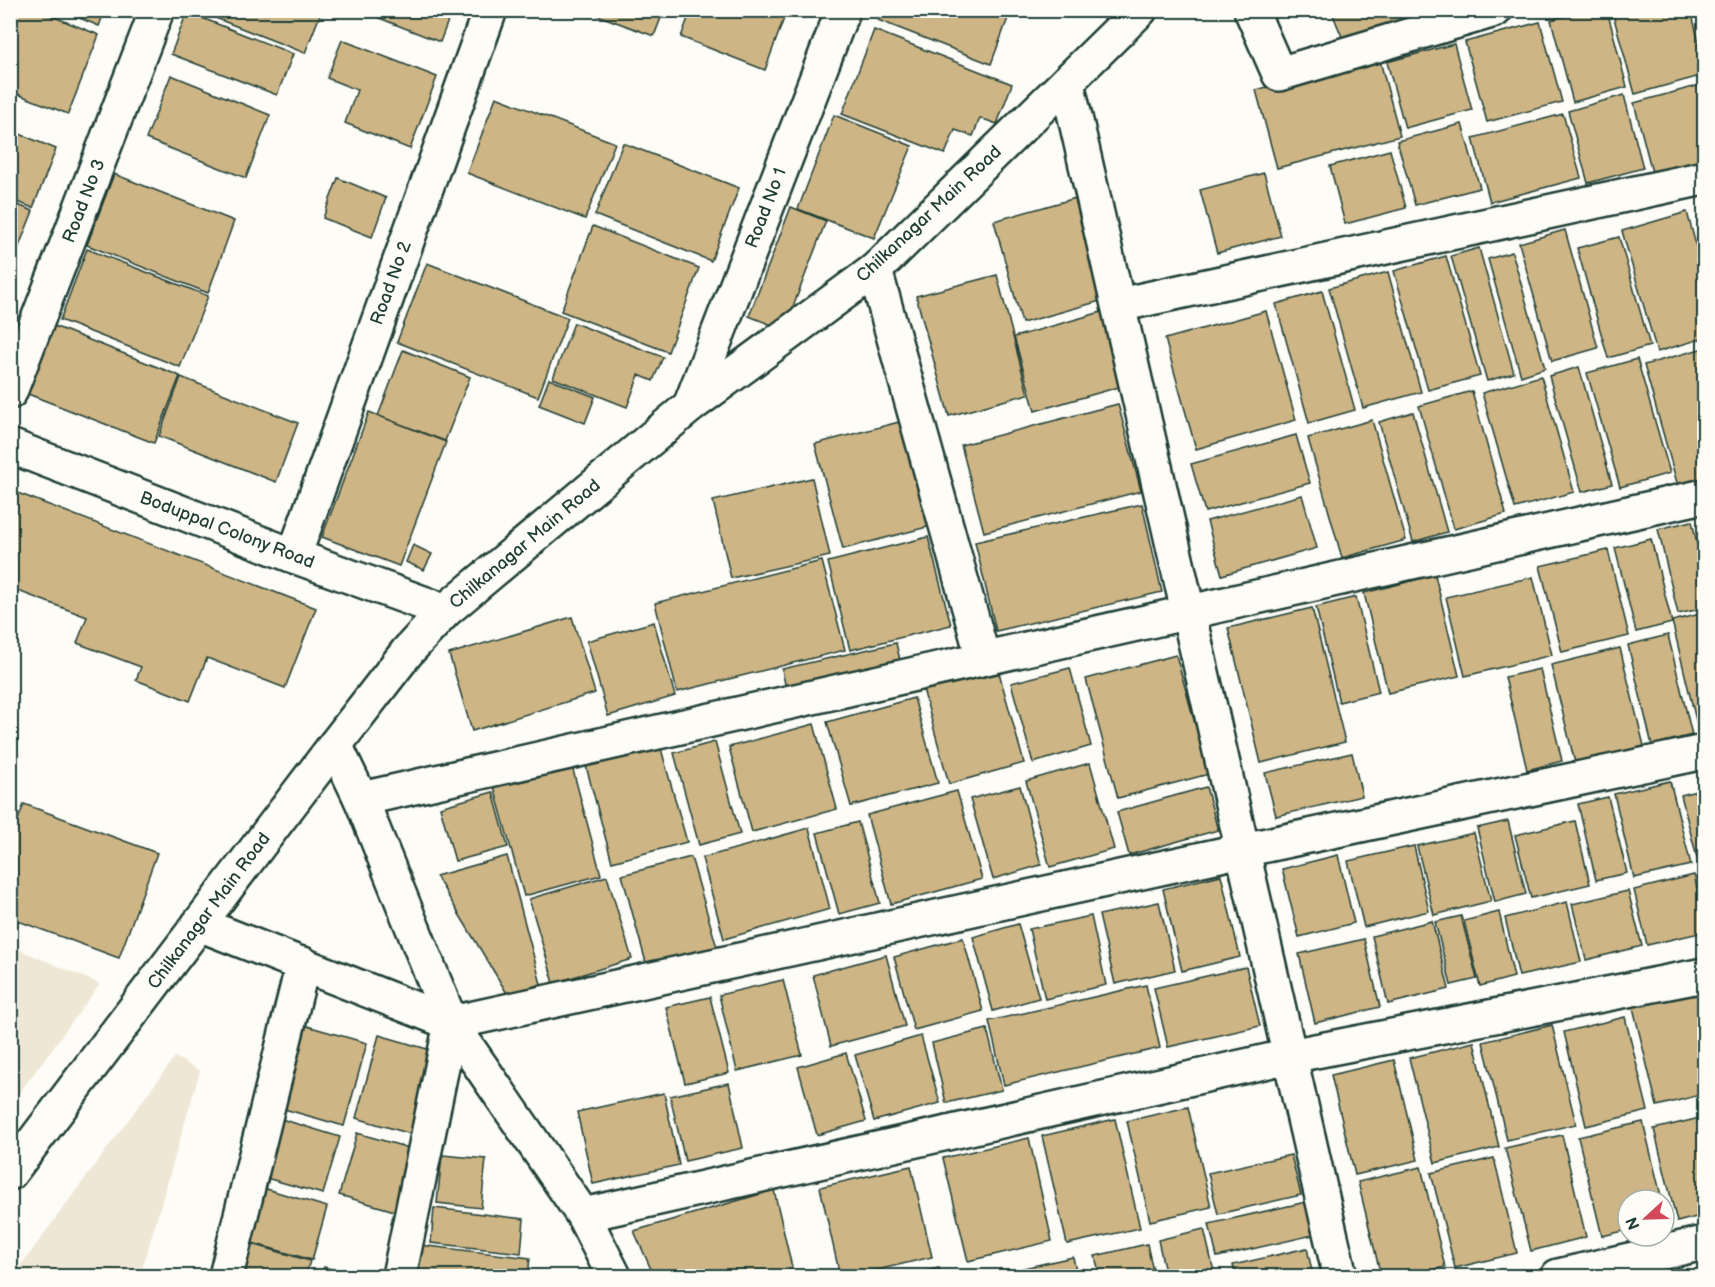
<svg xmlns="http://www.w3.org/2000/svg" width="1715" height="1287" font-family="'Balsamiq Sans',sans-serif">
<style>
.built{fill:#efe7d5}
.building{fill:#ceb585;stroke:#1f3d34;stroke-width:1.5}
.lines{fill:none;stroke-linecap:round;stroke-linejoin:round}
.street-casing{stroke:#1f3d34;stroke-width:38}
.secondary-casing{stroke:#1f3d34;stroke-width:38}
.street{stroke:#fdfcf7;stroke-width:33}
.secondary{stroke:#fdfcf7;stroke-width:33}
.labels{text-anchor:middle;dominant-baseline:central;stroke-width:4.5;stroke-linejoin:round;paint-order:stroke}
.street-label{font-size:18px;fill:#1f3d34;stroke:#fdfcf7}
</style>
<rect width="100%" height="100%" fill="#fdfcf7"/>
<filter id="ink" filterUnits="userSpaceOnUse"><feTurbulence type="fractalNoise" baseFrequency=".0167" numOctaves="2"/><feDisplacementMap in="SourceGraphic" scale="12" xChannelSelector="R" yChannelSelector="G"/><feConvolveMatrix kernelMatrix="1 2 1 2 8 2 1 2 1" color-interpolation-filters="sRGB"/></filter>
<g filter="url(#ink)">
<!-- built -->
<g class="built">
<path d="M11,946L100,984L11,1104Z"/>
<path d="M175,1057L200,1071L140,1276H13Z"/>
</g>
<!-- building -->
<g class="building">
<path d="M10,10H37L99,35L68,114L10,91Z"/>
<path d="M60,10H105L99,26Z"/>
<path d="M195,10H322L305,53Z"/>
<path d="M359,10H452L440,42Z"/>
<path d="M599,10H664L654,36L597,15Z"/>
<path d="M691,10H787L765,70L681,37Z"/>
<path d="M882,10H1011L991,64L878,20Z"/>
<path d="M1331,10H1415L1419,19L1347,49Z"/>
<path d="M1586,10H1607L1627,87L1573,102L1551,20Z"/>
<path d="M1691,10L1704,63V75L1635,94L1612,11Z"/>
<path d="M187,12L293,54L277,95L171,54Z"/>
<path d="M1540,22L1562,102L1487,122L1465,42Z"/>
<path d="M874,30L1012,84L997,124L980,118L973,136L955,130L945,154L842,114Z"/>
<path d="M342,40L437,77L410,149L345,123L357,90L327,78Z"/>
<path d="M1454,44L1472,110L1405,128L1387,62Z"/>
<path d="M1379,57L1400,136L1277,168L1256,90Z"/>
<path d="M171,75L270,115L246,178L146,139Z"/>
<path d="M1704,84V162L1653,176L1634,103Z"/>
<path d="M1624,95L1643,168L1588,183L1568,111Z"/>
<path d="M496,97L615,143L585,219L467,173Z"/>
<path d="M1563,114L1581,178L1490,202L1473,138Z"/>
<path d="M834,115L912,146L874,238L798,209Z"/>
<path d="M1462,124L1480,188L1415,205L1397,141Z"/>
<path d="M10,130L56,149L33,208L10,199Z"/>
<path d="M623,143L739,188L711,261L595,215Z"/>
<path d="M1390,150L1406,208L1345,224L1330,166Z"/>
<path d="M1264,173L1281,236L1217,253L1200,190Z"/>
<path d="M114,174L234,221L208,293L87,245Z"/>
<path d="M338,178L386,198L372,237L323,218Z"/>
<path d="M1083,196L1111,298L1022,323L994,221Z"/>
<path d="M10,202L33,211L10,269Z"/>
<path d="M791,207L826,221L784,330L749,316Z"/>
<path d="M1687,212L1704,274V338L1657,352L1622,231Z"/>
<path d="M593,226L699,268L668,352L561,311Z"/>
<path d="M1565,230L1598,348L1552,361L1519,243Z"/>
<path d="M1619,237L1650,346L1608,358L1577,248Z"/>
<path d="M1479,248L1514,373L1487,381L1451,256Z"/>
<path d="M87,249L208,296L180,367L60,320Z"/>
<path d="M1512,252L1545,368L1521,376L1488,259Z"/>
<path d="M1446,256L1480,376L1428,390L1394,271Z"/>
<path d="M427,263L568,318L538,397L397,342Z"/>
<path d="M1388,272L1421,392L1363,408L1329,288Z"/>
<path d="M997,275L1028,394L949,416L916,296Z"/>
<path d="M1322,291L1355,410L1309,423L1276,304Z"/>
<path d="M1105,311L1126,385L1035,411L1014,337Z"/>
<path d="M1266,311L1296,420L1196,449L1165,339Z"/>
<path d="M574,323L663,357L653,381L639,375L627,407L553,378Z"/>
<path d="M54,326L180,376L154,443L28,394Z"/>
<path d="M1704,348V482L1679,490L1644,365Z"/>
<path d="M403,350L470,377L445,441L378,416Z"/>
<path d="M1637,359L1670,473L1620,487L1587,373Z"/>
<path d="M1579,367L1612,484L1582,492L1549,376Z"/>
<path d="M1541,376L1574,492L1515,508L1482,393Z"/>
<path d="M181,377L298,423L276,482L159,436Z"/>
<path d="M549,379L595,397L585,423L539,405Z"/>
<path d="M1472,391L1506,514L1454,529L1419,406Z"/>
<path d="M1118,404L1141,491L984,532L961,445Z"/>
<path d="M369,412L446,442L399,566L322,537Z"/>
<path d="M1413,412L1447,532L1413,542L1379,422Z"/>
<path d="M1372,420L1406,540L1342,558L1308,438Z"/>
<path d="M903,421L931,526L843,549L815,444Z"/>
<path d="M1296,435L1310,483L1205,512L1191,464Z"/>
<path d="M812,478L830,556L731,578L713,501Z"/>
<path d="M10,490L316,608L285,688L207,658L190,701L136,680L141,667L77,643L87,617L10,588Z"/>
<path d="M1302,495L1317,548L1222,575L1207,521Z"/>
<path d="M1142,504L1162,592L996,631L975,542Z"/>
<path d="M1692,521L1704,575V608L1678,614L1658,529Z"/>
<path d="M928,537L951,625L850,650L828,562Z"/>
<path d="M1651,539L1672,623L1636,632L1615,548Z"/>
<path d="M413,545L432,554L424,570L406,562Z"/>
<path d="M1608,550L1629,636L1562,652L1540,566Z"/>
<path d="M822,561L845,650L677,692L655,603Z"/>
<path d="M1435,575L1459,676L1388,693L1364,593Z"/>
<path d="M1533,577L1552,655L1465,676L1446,597Z"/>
<path d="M1356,597L1379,692L1339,702L1316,607Z"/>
<path d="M1312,608L1345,742L1261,763L1228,628Z"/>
<path d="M1704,613V731L1699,733L1672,621Z"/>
<path d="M572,617L595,693L472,731L449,654Z"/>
<path d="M654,622L675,696L608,716L587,641Z"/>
<path d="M1668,635L1692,735L1652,745L1628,645Z"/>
<path d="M896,643L902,669L787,694L782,669Z"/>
<path d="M1620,648L1644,746L1575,763L1551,665Z"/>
<path d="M1176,655L1209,774L1118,798L1086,679Z"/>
<path d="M1070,668L1091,746L1033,763L1011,683Z"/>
<path d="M998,669L1024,763L949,784L923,689Z"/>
<path d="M1540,669L1562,761L1527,770L1505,677Z"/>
<path d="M914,698L938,783L851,806L827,722Z"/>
<path d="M814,724L837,809L752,832L729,747Z"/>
<path d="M715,742L740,834L699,845L674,753Z"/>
<path d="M660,745L687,842L612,862L586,766Z"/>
<path d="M1352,753L1362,796L1276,816L1265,773Z"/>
<path d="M569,755L601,875L524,896L491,776Z"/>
<path d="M1090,763L1114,849L1050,867L1026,781Z"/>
<path d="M1670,781L1691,865L1634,878L1614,794Z"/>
<path d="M1020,786L1041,865L993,879L970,799Z"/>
<path d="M1206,787L1218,830L1129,855L1117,812Z"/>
<path d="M1704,789V865L1699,866L1681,795Z"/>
<path d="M957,791L982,879L891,904L867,815Z"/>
<path d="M493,792L508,847L455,861L440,807Z"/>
<path d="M1608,797L1627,873L1596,880L1578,804Z"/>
<path d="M24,804L157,853L119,958L10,918V841Z"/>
<path d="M1508,821L1526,894L1495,902L1477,828Z"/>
<path d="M1575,821L1590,884L1531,898L1515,835Z"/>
<path d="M858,822L880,903L839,914L817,833Z"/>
<path d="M809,828L830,909L724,939L702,858Z"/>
<path d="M1474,833L1491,901L1434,915L1417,846Z"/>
<path d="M1414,846L1429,911L1364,927L1348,861Z"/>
<path d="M1338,855L1354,923L1299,937L1282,869Z"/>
<path d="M507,856L541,984L508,995L436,876Z"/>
<path d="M691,857L718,951L648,970L622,875Z"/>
<path d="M1221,875L1240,957L1182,971L1163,889Z"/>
<path d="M1694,875L1704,919V932L1647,945L1634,890Z"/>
<path d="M607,876L632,959L554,983L529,899Z"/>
<path d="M1628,891L1642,946L1586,960L1572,904Z"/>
<path d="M1159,902L1175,970L1115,984L1099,915Z"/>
<path d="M1567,902L1581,962L1519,976L1505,918Z"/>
<path d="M1499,912L1514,977L1480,986L1464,921Z"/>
<path d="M1091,916L1106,985L1045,999L1029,929Z"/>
<path d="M1461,916L1477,979L1451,985L1435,922Z"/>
<path d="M1432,921L1449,989L1388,1004L1372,936Z"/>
<path d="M1018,924L1039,998L993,1011L973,937Z"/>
<path d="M963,938L983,1011L914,1030L894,957Z"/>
<path d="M1364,939L1380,1007L1315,1023L1299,954Z"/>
<path d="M886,955L905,1026L831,1046L813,975Z"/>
<path d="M1246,967L1260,1026L1168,1047L1154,988Z"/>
<path d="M783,980L802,1055L737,1071L719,995Z"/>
<path d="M1699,983L1704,1007V1094L1657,1106L1631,999Z"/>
<path d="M1146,985L1160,1048L1004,1085L989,1021Z"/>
<path d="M710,997L729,1073L685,1083L666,1007Z"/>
<path d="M1625,1017L1648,1111L1586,1126L1564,1032Z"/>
<path d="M293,1022L367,1043L344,1126L270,1105Z"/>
<path d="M1552,1025L1576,1124L1507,1140L1483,1042Z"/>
<path d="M987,1029L1002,1090L946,1103L932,1043Z"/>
<path d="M379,1035L441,1053L418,1136L356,1118Z"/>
<path d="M921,1036L940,1103L874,1121L855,1055Z"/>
<path d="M1474,1042L1499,1147L1435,1163L1409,1058Z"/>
<path d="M846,1053L866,1121L817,1135L798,1067Z"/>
<path d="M1394,1060L1418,1160L1355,1175L1331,1075Z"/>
<path d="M729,1083L743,1148L685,1161L670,1096Z"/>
<path d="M664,1093L679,1165L593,1184L577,1112Z"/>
<path d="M1188,1107L1211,1207L1150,1221L1127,1121Z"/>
<path d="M268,1115L340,1137L323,1194L252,1174Z"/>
<path d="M1704,1117V1215L1677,1222L1654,1129Z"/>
<path d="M1115,1119L1140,1228L1067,1244L1042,1136Z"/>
<path d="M1643,1122L1662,1200H1628V1230L1602,1236L1578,1137Z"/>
<path d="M357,1133L416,1150L398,1212L339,1195Z"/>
<path d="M1562,1135L1586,1237L1531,1251L1505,1148Z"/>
<path d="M1029,1138L1052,1241L968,1261L943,1158Z"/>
<path d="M442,1155L486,1159L481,1208L437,1203Z"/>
<path d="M1291,1155L1301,1195L1218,1214L1208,1173Z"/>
<path d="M1494,1158L1517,1253L1455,1268L1431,1173Z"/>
<path d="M911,1166L932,1257L852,1276H840L820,1187Z"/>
<path d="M1421,1167L1445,1267L1407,1276H1381L1358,1182Z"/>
<path d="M260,1187L327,1207L312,1260L245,1241Z"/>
<path d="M774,1190L794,1276H654L634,1231Z"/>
<path d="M1306,1202L1313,1235L1217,1257L1209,1224Z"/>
<path d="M434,1208L524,1219L521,1253L431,1243Z"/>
<path d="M1204,1229L1215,1276H1166L1158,1240Z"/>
<path d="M249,1243L310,1261L305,1276H240Z"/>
<path d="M1147,1244L1154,1276H1100L1095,1256Z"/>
<path d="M419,1245L530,1258L528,1276H416Z"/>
<path d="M1307,1248L1313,1276H1235L1233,1265Z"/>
<path d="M1073,1257L1077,1276H988Z"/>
<path d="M324,1267L358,1276H321Z"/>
<path d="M939,1268L941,1276H904Z"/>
</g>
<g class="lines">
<!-- street casing -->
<g class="street-casing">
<g id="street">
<path d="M1251,10L1279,74L1495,10"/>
<path d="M1067,82L1340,1276"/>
<path d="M875,270L983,658"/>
<path d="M1119,305L1704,178"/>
<path d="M10,392L157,10"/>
<path d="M690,406L843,10"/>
<path d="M294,556L490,10"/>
<path d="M335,745L361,799L451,1023L583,1215L614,1276"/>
<path d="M361,799L1704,496"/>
<path d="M199,924L451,1023L1243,850L1704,752"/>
<path d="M583,1215L1290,1056L1704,975"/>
<path d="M226,1276L303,964"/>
<path d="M399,1276L451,1023"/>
<path d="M1558,1276L1704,1243"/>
</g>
</g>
<!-- secondary casing -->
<g class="secondary-casing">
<g id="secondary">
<path d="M10,446L294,556L445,611"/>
<path d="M10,1173L335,745L407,652L445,611L690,406L875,270L1140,10"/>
</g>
</g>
<!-- street -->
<use href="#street" class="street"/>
<!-- secondary -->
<use href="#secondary" class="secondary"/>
</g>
</g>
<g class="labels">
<!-- street labels -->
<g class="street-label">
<text transform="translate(84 201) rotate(-69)">Road No 3</text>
<text transform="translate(766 208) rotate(-69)">Road No 1</text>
<text transform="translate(929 214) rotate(-43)">Chilkanagar Main Road</text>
<text transform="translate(391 283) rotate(-70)">Road No 2</text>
<text transform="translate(227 530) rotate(21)">Boduppal Colony Road</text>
<text transform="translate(525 544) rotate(-40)">Chilkanagar Main Road</text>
<text transform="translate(209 911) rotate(-53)">Chilkanagar Main Road</text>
</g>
</g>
<!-- margin -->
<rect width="1715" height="1287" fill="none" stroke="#fdfcf7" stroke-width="36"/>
<rect x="18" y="18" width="1679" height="1251" fill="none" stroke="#1f3d34" stroke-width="2" filter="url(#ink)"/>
<!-- north arrow -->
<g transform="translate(1646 1218) rotate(248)"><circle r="28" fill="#fdfcf7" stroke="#a4b0a9" stroke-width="1.5"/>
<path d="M0-4.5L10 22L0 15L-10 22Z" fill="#d1495b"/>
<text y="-9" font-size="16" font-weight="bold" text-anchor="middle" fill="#1f3d34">N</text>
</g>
</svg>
